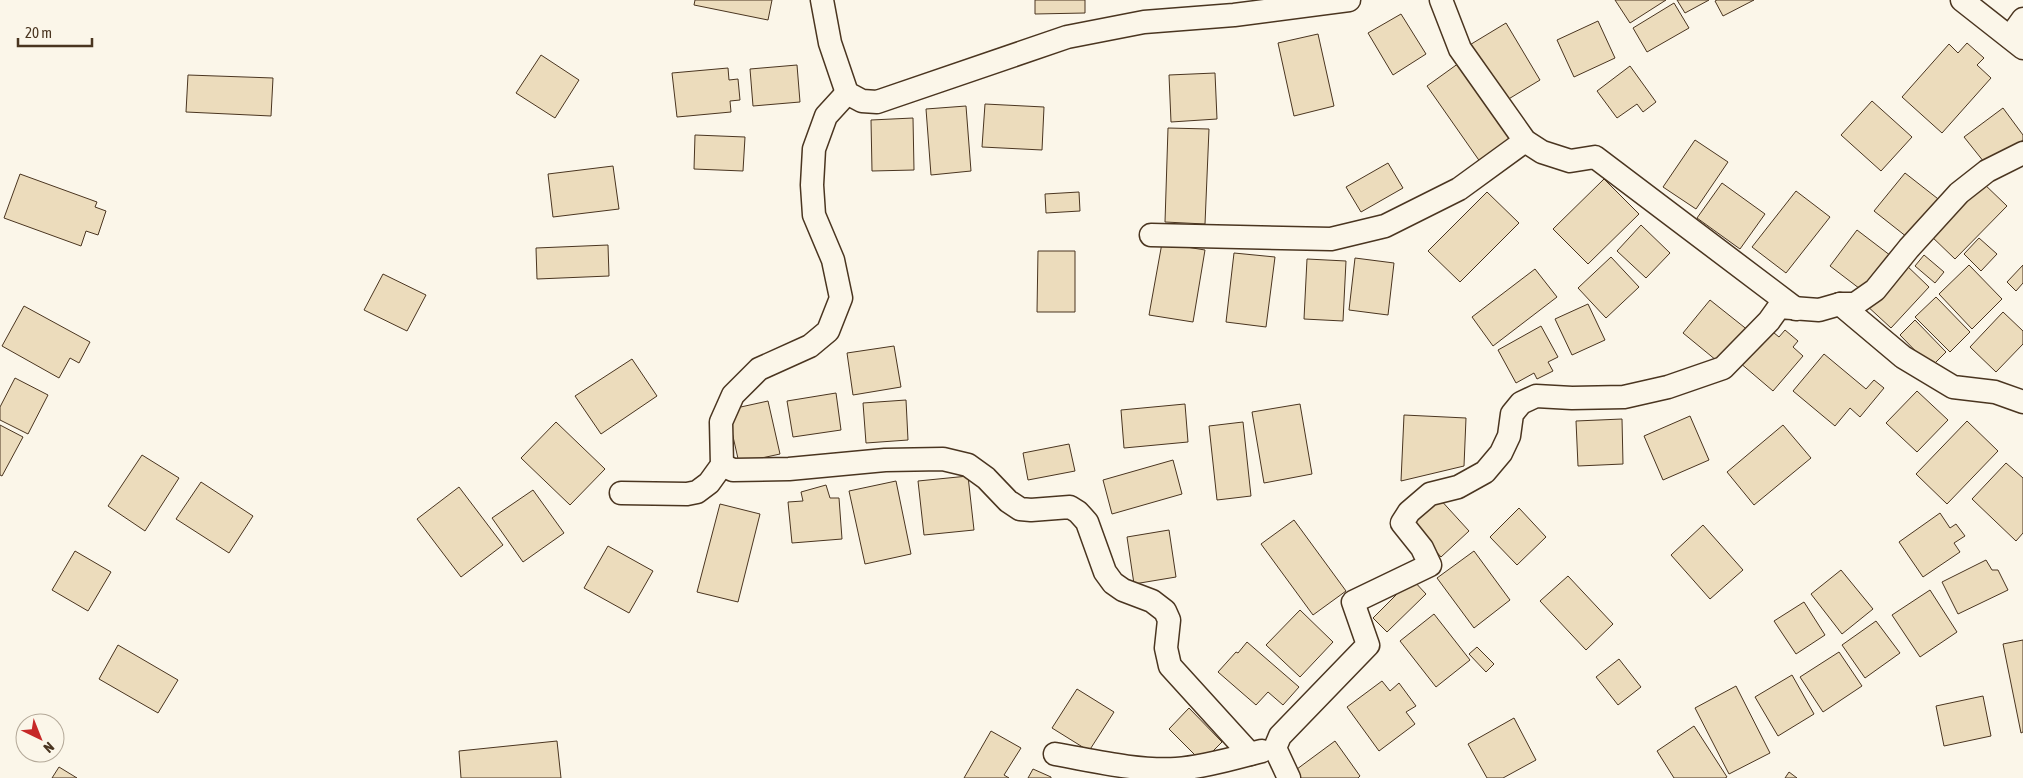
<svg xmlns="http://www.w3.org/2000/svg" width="2023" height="778" font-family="'Asap Condensed',sans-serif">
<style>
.building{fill:#ecdcbc;stroke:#4a3520}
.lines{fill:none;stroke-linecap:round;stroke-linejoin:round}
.street-casing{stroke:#4a3520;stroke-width:25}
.street{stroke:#fbf6e9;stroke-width:22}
</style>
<rect width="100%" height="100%" fill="#fbf6e9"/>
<!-- building -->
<g class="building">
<path d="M695,0H772L768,20L694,5Z"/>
<path d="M1035,0H1085V13L1035,14Z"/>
<path d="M1615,0H1666L1630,23Z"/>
<path d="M1677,0H1709L1685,13Z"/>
<path d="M1717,0H1754L1723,16L1715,1Z"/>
<path d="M1674,3L1689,28L1647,52L1633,28Z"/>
<path d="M1401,14L1426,54L1393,75L1368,33Z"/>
<path d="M1598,21L1615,58L1574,77L1557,40Z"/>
<path d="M1506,23L1540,80L1502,103L1468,46Z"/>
<path d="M1318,34L1334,106L1294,116L1278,43Z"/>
<path d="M1967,43L1984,58L1977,65L1991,78L1942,133L1902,97L1949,44L1958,53Z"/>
<path d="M541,55L579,80L555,118L516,93Z"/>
<path d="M1459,63L1515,143L1483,166L1427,86Z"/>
<path d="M797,65L800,102L753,106L750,69Z"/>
<path d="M1630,66L1656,102L1643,112L1637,104L1617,118L1597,91Z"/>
<path d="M728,68L729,80L738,79L740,100L730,101L731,112L677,117L672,73Z"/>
<path d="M1215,73L1217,119L1171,122L1169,75Z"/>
<path d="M188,75L273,78L271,116L186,112Z"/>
<path d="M1872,101L1912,137L1881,171L1841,135Z"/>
<path d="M985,104L1044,107L1042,150L982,147Z"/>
<path d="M966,106L971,171L931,175L926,109Z"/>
<path d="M2003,108L2023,135V140L1988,167L1964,137Z"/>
<path d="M913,118L914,170L872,171L871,120Z"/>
<path d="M1168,128L1209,129L1205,224L1165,222Z"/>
<path d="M695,135L745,137L743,171L694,169Z"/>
<path d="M1695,140L1728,162L1696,209L1663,187Z"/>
<path d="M1388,163L1403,188L1361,212L1346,187Z"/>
<path d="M613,166L619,209L553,217L548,174Z"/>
<path d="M1905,173L1942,202L1912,241L1874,211Z"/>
<path d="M20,174L97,202L95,207L106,211L98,235L86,231L81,246L4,218Z"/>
<path d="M1604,179L1639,214L1588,264L1553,229Z"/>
<path d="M1981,181L2007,206L1955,259L1929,234Z"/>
<path d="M1722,183L1765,214L1740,249L1697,218Z"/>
<path d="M1796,191L1830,217L1786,273L1752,247Z"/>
<path d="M1079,192L1080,211L1046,213L1045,194Z"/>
<path d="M1487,192L1519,223L1460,282L1428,251Z"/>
<path d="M1641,225L1670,253L1646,278L1617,251Z"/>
<path d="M1857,230L1895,259L1868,295L1830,266Z"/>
<path d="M1979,238L1997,254L1981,271L1964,254Z"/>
<path d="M1162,243L1205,250L1193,322L1149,315Z"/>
<path d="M608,245L609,276L537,279L536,248Z"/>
<path d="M1038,251H1075V312H1037Z"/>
<path d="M1234,253L1275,257L1266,327L1226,322Z"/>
<path d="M1924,255L1944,272L1935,283L1915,266Z"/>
<path d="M1611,257L1639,287L1606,318L1578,288Z"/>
<path d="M1355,258L1394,263L1388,315L1349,310Z"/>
<path d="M1307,259L1346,261L1343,321L1304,319Z"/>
<path d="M1904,263L1929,287L1891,328L1865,304Z"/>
<path d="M1969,265L2002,299L1972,329L1939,294Z"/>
<path d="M2023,265V283L2016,291L2007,282Z"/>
<path d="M1535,269L1557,297L1493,346L1472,317Z"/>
<path d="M383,274L426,295L407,331L364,310Z"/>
<path d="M1936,297L1970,332L1950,352L1915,317Z"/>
<path d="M1710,300L1749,331L1722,365L1683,333Z"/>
<path d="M1588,304L1605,340L1572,355L1555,319Z"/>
<path d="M24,306L90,342L79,363L70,358L59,378L2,346Z"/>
<path d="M2003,312L2023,331V344L1996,372L1970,347Z"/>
<path d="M1915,320L1946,352L1931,367L1900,335Z"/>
<path d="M1541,326L1558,357L1548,362L1553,371L1537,379L1534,373L1516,383L1498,350Z"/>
<path d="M1768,328L1779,337L1785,330L1798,341L1793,347L1803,356L1773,391L1739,362Z"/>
<path d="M894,346L901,387L853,395L847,353Z"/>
<path d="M1824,354L1866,389L1874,380L1884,388L1860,417L1850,408L1835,426L1793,391Z"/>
<path d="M632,359L657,396L601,434L575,396Z"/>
<path d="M15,378L48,395L28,434L0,420V407Z"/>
<path d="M1917,391L1948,420L1917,452L1886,423Z"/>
<path d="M836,393L841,430L793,437L787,401Z"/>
<path d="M906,400L908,440L866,443L863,403Z"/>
<path d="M768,401L780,454L739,463L727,410Z"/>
<path d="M1185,404L1188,442L1124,448L1121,410Z"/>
<path d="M1300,404L1312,474L1264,483L1252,412Z"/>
<path d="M1404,415L1466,418L1464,466L1401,481Z"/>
<path d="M1690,416L1709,460L1663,480L1644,436Z"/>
<path d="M1622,419L1623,464L1578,466L1576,421Z"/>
<path d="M1967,421L1998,451L1947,504L1916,474Z"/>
<path d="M556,422L605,469L570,505L521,458Z"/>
<path d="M1243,422L1251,496L1217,500L1209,426Z"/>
<path d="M0,425L23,437L2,476L0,475Z"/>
<path d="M1783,425L1811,458L1754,505L1727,472Z"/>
<path d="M1069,444L1075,471L1028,480L1023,453Z"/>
<path d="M142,455L179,478L145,531L108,506Z"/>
<path d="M1173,460L1182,494L1112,514L1103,480Z"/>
<path d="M2006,463L2023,478V533L2016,541L1972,499Z"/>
<path d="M968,476L974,530L924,535L918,481Z"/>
<path d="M896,481L911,554L865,564L849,491Z"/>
<path d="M201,482L253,516L229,553L176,519Z"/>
<path d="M826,485L830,498H839L842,539L792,543L788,502L803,501L801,492Z"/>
<path d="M459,487L503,545L461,577L417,519Z"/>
<path d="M533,490L564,533L523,562L492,518Z"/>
<path d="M1438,497L1469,531L1441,557L1411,523Z"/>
<path d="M720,504L760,514L738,602L697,592Z"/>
<path d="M1519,508L1546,537L1517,565L1490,537Z"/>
<path d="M1940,513L1950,528L1956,524L1965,536L1954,543L1960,552L1923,577L1899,542Z"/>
<path d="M1294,520L1346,591L1313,615L1261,544Z"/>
<path d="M1703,525L1743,570L1710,599L1671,555Z"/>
<path d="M1169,530L1176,577L1134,584L1127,537Z"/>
<path d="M608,546L653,571L629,613L584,588Z"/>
<path d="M75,551L111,572L88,611L52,590Z"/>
<path d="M1474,551L1510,600L1474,628L1437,578Z"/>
<path d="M1986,560L1992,570H1998L2008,590L1958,614L1942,582Z"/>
<path d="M1841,570L1873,609L1842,634L1811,594Z"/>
<path d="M1568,576L1613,624L1586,650L1540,601Z"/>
<path d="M1412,579L1426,594L1387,632L1373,618Z"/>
<path d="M1930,590L1957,632L1920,657L1892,615Z"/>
<path d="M1804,602L1825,635L1796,654L1774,621Z"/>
<path d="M1300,610L1333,642L1300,677L1266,645Z"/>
<path d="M1434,614L1470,660L1436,687L1400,641Z"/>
<path d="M1876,621L1900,653L1865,678L1842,645Z"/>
<path d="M2023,640V732L2021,733L2003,644Z"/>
<path d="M1247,642L1299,687L1283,705L1268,692L1256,705L1218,672L1236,652L1238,653Z"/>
<path d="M118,645L178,680L158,713L99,679Z"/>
<path d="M1477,647L1494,664L1486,672L1469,654Z"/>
<path d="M1839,652L1862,686L1823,712L1800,677Z"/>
<path d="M1619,659L1641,687L1618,705L1596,677Z"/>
<path d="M1792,675L1814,714L1778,736L1755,697Z"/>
<path d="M1382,681L1390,691L1399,683L1416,706L1406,712L1415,724L1379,751L1347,707Z"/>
<path d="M1736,686L1770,753L1729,774L1695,708Z"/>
<path d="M1077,689L1114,712L1089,751L1052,728Z"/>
<path d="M1983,696L1991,736L1944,746L1936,706Z"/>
<path d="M1189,708L1222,742L1202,762L1169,729Z"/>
<path d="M1514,718L1536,760L1503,778H1487L1468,744Z"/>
<path d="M1694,726L1727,777L1725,778H1674L1657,751Z"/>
<path d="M991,731L1021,748L1004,775L1009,778H964Z"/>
<path d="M557,741L561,778H461L459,751Z"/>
<path d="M1335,741L1360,776L1358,778H1297L1293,772Z"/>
<path d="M59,767L77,778H52Z"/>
<path d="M1033,769L1051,777V778H1028Z"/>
<path d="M1789,772L1797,778H1785Z"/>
</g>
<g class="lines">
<!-- street casing -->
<g class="street-casing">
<g id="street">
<path d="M822,0L830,43L847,93L862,101L877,102L1067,37L1144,22L1234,15L1349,0"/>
<path d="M1441,0L1460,49L1525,141L1542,152L1570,161L1595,157L1796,309"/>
<path d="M1962,0L2023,48"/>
<path d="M2010,37L2023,19"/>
<path d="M1151,235L1331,239L1385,226L1459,189L1525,141"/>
<path d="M1840,304L1903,357L1953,387L1995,392L2023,402"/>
<path d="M722,465L733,470L789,469L885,460L943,459L968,465L986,478L1008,501L1020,509L1031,510L1070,507L1078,512L1087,522L1105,572L1113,583L1123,590L1152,601L1165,611L1169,620L1166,648L1170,666L1250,754"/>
<path d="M621,493L687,494L697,492L709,483L722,465L721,422L733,395L759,369L810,346L828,331L841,298L833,260L814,215L812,185L814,149L826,116L847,93"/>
<path d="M1055,754C1095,761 1135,771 1176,769C1205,767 1234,758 1262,751"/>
<path d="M1289,778L1275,748L1280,736L1368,645L1353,602L1430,565L1422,548L1402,523L1409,512L1430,494L1458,487L1485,472L1501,453L1509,436L1512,414L1521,403L1536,396L1572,398L1624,397L1668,387L1723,368L1769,321L1779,307L1819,310L1840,304H1855L1875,290L1909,248L1959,193L1987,171L2023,153"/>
</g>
</g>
<!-- street -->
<use href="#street" class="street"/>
</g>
<!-- north arrow -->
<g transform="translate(40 738) rotate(137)"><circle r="24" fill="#fbf6e9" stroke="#b4a999"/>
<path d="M0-4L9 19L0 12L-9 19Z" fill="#c62828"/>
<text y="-8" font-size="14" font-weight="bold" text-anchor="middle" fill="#4a3520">N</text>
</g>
<!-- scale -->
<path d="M18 38v8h74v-8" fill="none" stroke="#4a3520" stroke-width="2.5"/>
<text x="25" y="38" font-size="15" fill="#4a3520" stroke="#fbf6e9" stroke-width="4" paint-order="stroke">20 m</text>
</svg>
